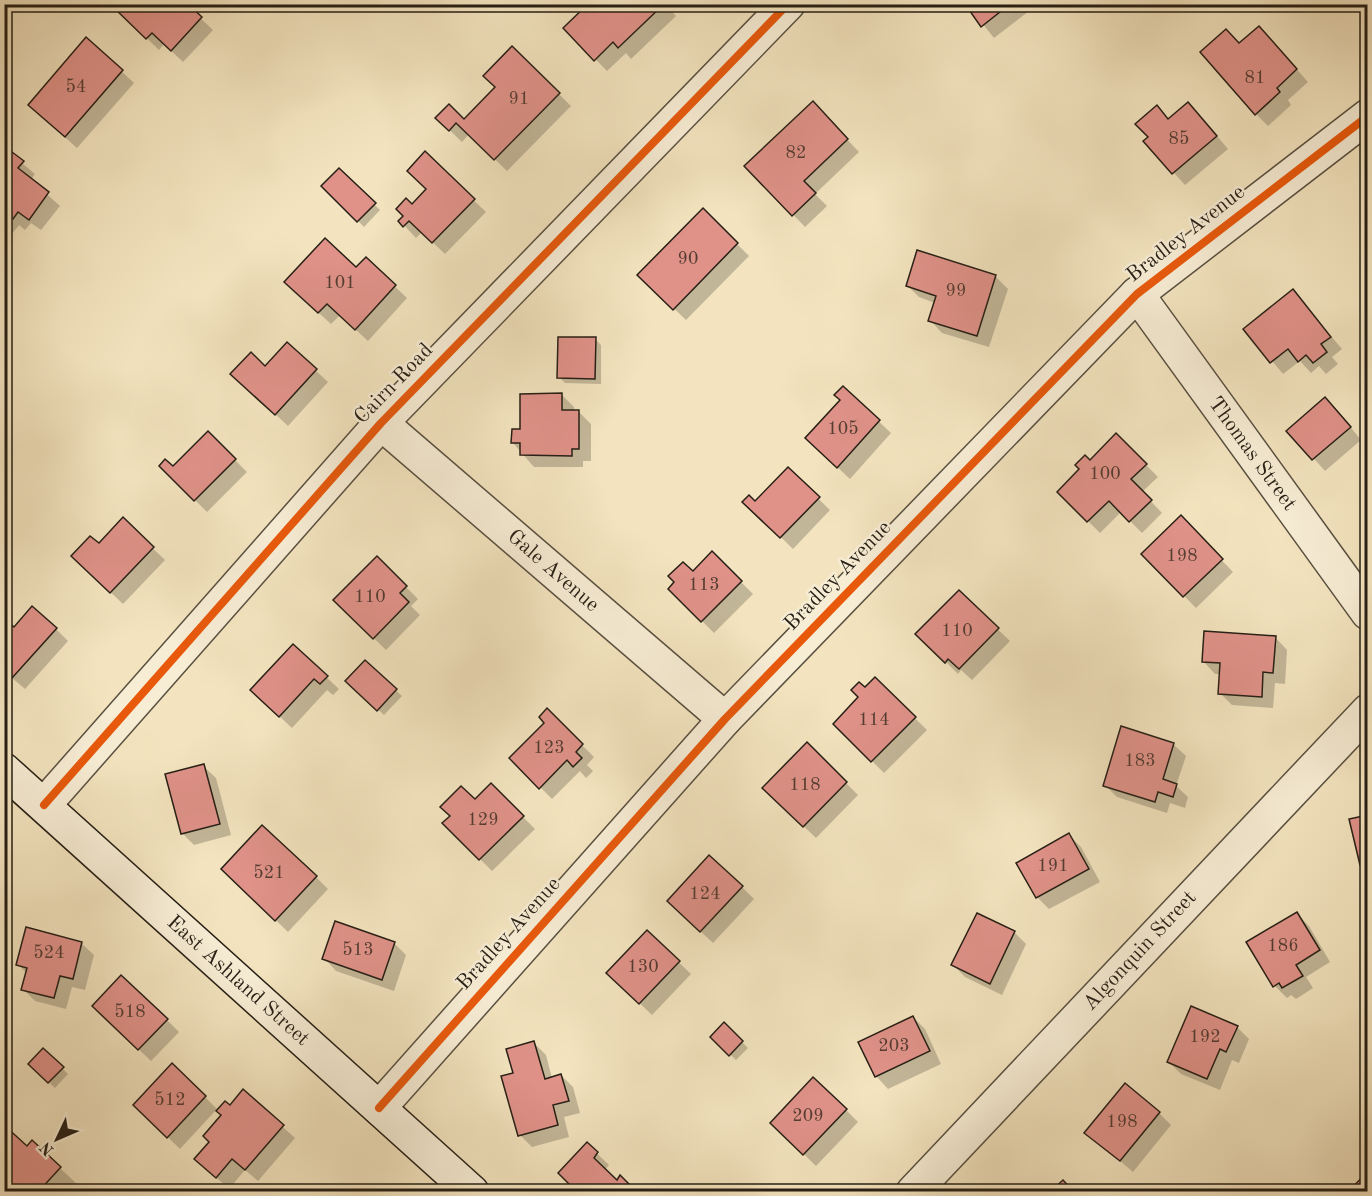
<svg xmlns="http://www.w3.org/2000/svg" width="1372" height="1196" font-family="'Old Standard TT',serif">
<style>
.shadow{fill:#0003}
.building{fill:#e09289;stroke:#261f15;stroke-width:1.5}
.lines{fill:none;stroke-linecap:round;stroke-linejoin:round}
.minor-casing{stroke:#595040;stroke-width:36}
.secondary-casing{stroke:#261f15;stroke-width:36}
.minor{stroke:#f7edd5;stroke-width:33}
.secondary{stroke:#f7edd5;stroke-width:33}
.cycleway-casing{stroke:#f7edd5;stroke-width:11}
.cycleway{stroke:#e8590c;stroke-width:8}
.labels{text-anchor:middle;dominant-baseline:central;stroke-width:5;stroke-linejoin:round;paint-order:stroke}
.number-label{font-size:18px;fill:#543c32}
.street-label{font-size:21px;fill:#261f15;stroke:#f7edd5}
</style>
<rect width="100%" height="100%" fill="#f3e4bf"/>
<filter id="stains"><feTurbulence type="fractalNoise" baseFrequency=".00333" numOctaves="4"/><feColorMatrix values="0 0 0 0 .2 0 0 0 0 .09 0 0 0 0 .02 0 0 0 .5 -.17"/></filter>
<radialGradient id="worn" r=".72"><stop offset=".6" stop-color="#630" stop-opacity="0"/><stop offset="1" stop-color="#630" stop-opacity=".3"/></radialGradient>
<!-- shadow -->
<g class="shadow">
<path d="M111,4H201L194,12L213,30L183,62L164,44L159,50Z"/>
<path d="M590,4H665L676,16L631,59L626,53L607,71L565,28Z"/>
<path d="M967,4H1037V5L994,38Z"/>
<path d="M87,39L134,83L77,148L42,117Z"/>
<path d="M1271,40L1308,82L1288,100L1291,105L1268,126L1256,114L1240,44Z"/>
<path d="M512,48L571,106L507,171L469,134L462,142L437,118L464,121L497,87Z"/>
<path d="M1157,107L1169,120L1200,116L1228,149L1185,185L1145,141L1150,137Z"/>
<path d="M824,115L859,152L815,194L827,206L805,227L746,166Z"/>
<path d="M4,148L35,174L31,180L60,206L41,230L31,223L25,230L19,225L4,244Z"/>
<path d="M425,154L486,212L445,254L422,232L416,238L400,221L428,189Z"/>
<path d="M339,170L380,210L364,227L323,186Z"/>
<path d="M703,210L749,256L686,320L639,275Z"/>
<path d="M918,252L996,277L1008,289L989,347L942,333L930,320L935,303L919,297L907,285Z"/>
<path d="M366,259L407,298L368,341L340,315L331,324L298,294L356,269Z"/>
<path d="M1293,291L1342,349L1332,357L1338,364L1326,374L1319,366L1311,373L1300,361L1283,374L1245,329Z"/>
<path d="M595,339L601,345V384L565,383L559,377Z"/>
<path d="M287,344L328,382L288,426L245,386Z"/>
<path d="M843,388L891,433L850,479L819,450L842,400Z"/>
<path d="M562,395L574,407V412H579L591,424V461H583V467H534L513,443L522,430Z"/>
<path d="M1337,411L1361,440L1325,471L1289,431Z"/>
<path d="M208,433L247,472L207,512L161,466L173,468Z"/>
<path d="M1116,435L1158,477L1142,492L1162,513L1142,533L1121,512L1100,533L1059,492Z"/>
<path d="M788,469L830,510L793,549L745,502L755,503Z"/>
<path d="M1181,518L1233,572L1196,608L1143,554Z"/>
<path d="M123,520L165,560L123,604L85,568Z"/>
<path d="M712,553L753,594L714,633L670,589L693,573Z"/>
<path d="M377,558L418,599L411,606L420,615L386,650L335,600Z"/>
<path d="M959,592L1010,641L972,680L961,670L958,674L918,634Z"/>
<path d="M14,629H56L68,641L25,689L4,671Z"/>
<path d="M1275,637L1287,650L1285,684L1275,683L1273,708L1232,705L1220,693L1221,674H1215L1203,661Z"/>
<path d="M293,646L339,689L333,695L327,690L292,728L264,702Z"/>
<path d="M365,662L402,696L384,715L347,681Z"/>
<path d="M875,679L927,730L884,773L835,724Z"/>
<path d="M547,710L594,757L587,765L593,771L586,778L580,771L552,799L511,758L546,723Z"/>
<path d="M807,744L858,795L816,838L764,788Z"/>
<path d="M1173,744L1186,756L1176,786L1188,797L1185,808L1170,803L1167,813L1117,797L1105,785Z"/>
<path d="M203,766L216,778L231,835L194,845L182,833Z"/>
<path d="M491,785L535,829L492,871L444,823L475,801Z"/>
<path d="M1368,816V870L1362,864Z"/>
<path d="M1069,835L1081,847L1100,882L1049,909L1037,897Z"/>
<path d="M316,877L328,889L288,932L235,881Z"/>
<path d="M742,887L754,899L713,943L681,913Z"/>
<path d="M1297,914L1309,926L1330,962L1306,977L1313,988L1296,999L1291,995L1287,998L1275,986Z"/>
<path d="M978,915L1014,932L1026,944L1002,995L965,977L953,965Z"/>
<path d="M647,932L691,974L652,1015L608,973Z"/>
<path d="M81,943L94,955L85,990L72,987L66,1009L35,1001L23,989L27,974L18,964Z"/>
<path d="M394,943L406,955L394,991L336,971L324,958Z"/>
<path d="M913,1017L925,1029L941,1064L888,1089L876,1076Z"/>
<path d="M106,1018L167,1020L179,1032L151,1061Z"/>
<path d="M724,1024L748,1048L736,1060L712,1037Z"/>
<path d="M1237,1027L1249,1039L1239,1063L1232,1060L1220,1090L1181,1074L1169,1062Z"/>
<path d="M534,1043L546,1055L552,1078L561,1075L573,1087L580,1113L564,1117L569,1137L532,1147L520,1135Z"/>
<path d="M43,1050L68,1074L55,1088L30,1064Z"/>
<path d="M244,1092L295,1138L258,1181L245,1170L229,1189L196,1159L211,1142L223,1115L217,1109L180,1149L135,1105L205,1097L218,1110L230,1107Z"/>
<path d="M846,1110L858,1122L816,1166L772,1123Z"/>
<path d="M1159,1113L1171,1125L1133,1172L1086,1132Z"/>
<path d="M587,1144L609,1165L605,1170L617,1182L620,1177L635,1192H579Z"/>
<path d="M27,1148L60,1168L78,1185L72,1192H4Z"/>
</g>
<!-- building -->
<g class="building">
<path d="M110,4H188L202,17L171,51L152,33L146,39Z"/>
<path d="M588,4H664L618,48L613,42L594,61L563,28Z"/>
<path d="M965,4H1010L981,27Z"/>
<path d="M1259,26L1297,69L1277,88L1280,92L1255,115L1200,52L1226,29L1239,43Z"/>
<path d="M86,37L123,70L65,137L28,105Z"/>
<path d="M512,46L560,93L494,160L456,123L449,131L435,118L449,104L464,119L495,87L483,76Z"/>
<path d="M813,101L848,139L804,181L816,193L792,216L744,166Z"/>
<path d="M1188,102L1217,136L1172,174L1143,141L1148,137L1135,124L1157,105L1168,119Z"/>
<path d="M4,146L24,161L18,168L49,192L29,220L18,212L13,219L6,214L4,217Z"/>
<path d="M425,151L475,199L432,243L409,221L403,227L398,221L403,216L396,209L406,198L412,204L426,189L407,171Z"/>
<path d="M339,168L376,203L357,222L321,186Z"/>
<path d="M703,208L738,243L673,310L637,275Z"/>
<path d="M325,238L356,267L366,257L396,285L355,330L327,304L318,313L284,282Z"/>
<path d="M917,250L996,275L977,336L928,321L936,296L906,286Z"/>
<path d="M1293,289L1331,337L1321,344L1327,352L1313,363L1306,355L1298,362L1288,349L1270,363L1243,329Z"/>
<path d="M558,337H596L595,379L557,378Z"/>
<path d="M287,342L317,369L275,415L230,374L251,352L265,366Z"/>
<path d="M843,386L880,420L837,468L805,438L840,400L834,395Z"/>
<path d="M562,393V410H579V449H572V456L520,455V443H511L512,429H520V394Z"/>
<path d="M1325,397L1351,427L1312,460L1286,431Z"/>
<path d="M208,431L236,459L194,501L159,466L165,459L173,466Z"/>
<path d="M1116,433L1147,464L1131,479L1152,500L1129,522L1109,501L1087,522L1057,492L1079,469L1075,465L1085,455L1090,460Z"/>
<path d="M788,467L820,497L780,538L742,502L749,495L755,501Z"/>
<path d="M1181,515L1223,559L1183,597L1141,554Z"/>
<path d="M123,517L154,547L110,593L71,556L90,536L99,543Z"/>
<path d="M712,551L742,581L701,622L668,589L674,582L668,576L683,562L693,571Z"/>
<path d="M377,556L407,586L400,593L409,602L373,639L333,600Z"/>
<path d="M959,590L999,628L959,669L948,659L945,663L915,634Z"/>
<path d="M32,606L57,628L12,678L4,672V618L14,627Z"/>
<path d="M1204,631L1276,636L1273,673L1263,672L1262,697L1218,694L1220,663L1202,662Z"/>
<path d="M293,644L328,676L320,684L314,679L279,717L250,690Z"/>
<path d="M365,660L397,689L377,711L345,681Z"/>
<path d="M875,677L916,717L871,762L833,724L858,697L851,690L859,682L865,687Z"/>
<path d="M547,708L583,744L576,752L582,758L573,767L567,760L539,789L509,758L544,723L539,717Z"/>
<path d="M1121,726L1174,743L1163,779L1177,784L1173,797L1158,792L1155,802L1103,786Z"/>
<path d="M807,742L847,782L803,827L762,788Z"/>
<path d="M204,764L220,824L181,834L165,774Z"/>
<path d="M491,783L524,816L479,860L442,823L450,816L440,807L461,786L475,799Z"/>
<path d="M1368,815V863L1360,865L1349,819Z"/>
<path d="M262,825L317,876L275,921L221,869Z"/>
<path d="M1069,833L1089,869L1036,898L1016,863Z"/>
<path d="M709,855L743,886L700,932L667,901Z"/>
<path d="M1297,912L1320,950L1296,965L1303,976L1282,988L1279,983L1273,987L1246,942Z"/>
<path d="M977,913L1015,931L990,984L951,965Z"/>
<path d="M335,921L395,942L382,980L322,959Z"/>
<path d="M26,927L82,942L73,979L60,976L54,998L21,990L27,968L16,965Z"/>
<path d="M647,930L680,961L639,1004L606,973Z"/>
<path d="M121,975L168,1019L138,1050L92,1006Z"/>
<path d="M1191,1006L1238,1026L1226,1052L1220,1049L1207,1079L1167,1062Z"/>
<path d="M913,1016L930,1051L875,1077L858,1042Z"/>
<path d="M724,1022L743,1041L729,1056L710,1037Z"/>
<path d="M534,1041L545,1079L561,1074L569,1101L553,1105L558,1125L518,1136L501,1076L513,1073L506,1049Z"/>
<path d="M43,1048L64,1067L48,1083L28,1064Z"/>
<path d="M172,1063L206,1096L167,1138L133,1105Z"/>
<path d="M813,1077L847,1109L803,1155L770,1123Z"/>
<path d="M1125,1083L1160,1112L1120,1161L1084,1133Z"/>
<path d="M243,1089L284,1125L245,1170L232,1159L216,1178L194,1159L209,1142L203,1136L221,1115L216,1111L225,1101L230,1105Z"/>
<path d="M4,1125L27,1146L32,1140L61,1167L38,1192H4Z"/>
<path d="M587,1142L598,1152L594,1158L617,1180L620,1175L630,1185L624,1192H577L558,1173Z"/>
<path d="M1368,1171V1192H1348Z"/>
<path d="M1063,1180L1074,1192H1050Z"/>
</g>
<g class="lines">
<!-- minor casing -->
<g class="minor-casing">
<g id="minor">
<path d="M1137,294L1368,613"/>
<path d="M381,423L725,719"/>
<path d="M44,805L381,423L788,4"/>
<path d="M379,1108L725,719L1137,294L1368,116"/>
<path d="M913,1192L1368,711"/>
</g>
</g>
<!-- secondary casing -->
<g class="secondary-casing">
<path id="secondary" d="M4,770L472,1192"/>
</g>
<!-- minor -->
<use href="#minor" class="minor"/>
<!-- secondary -->
<use href="#secondary" class="secondary"/>
<!-- cycleway casing -->
<g class="cycleway-casing">
<g id="cycleway">
<path d="M44,805L381,423L788,4"/>
<path d="M379,1108L725,719L1137,294L1368,116"/>
</g>
</g>
<!-- cycleway -->
<use href="#cycleway" class="cycleway"/>
</g>
<g class="labels">
<!-- number labels -->
<g class="number-label">
<text x="1255" y="78">81</text>
<text x="76" y="87">54</text>
<text x="519" y="99">91</text>
<text x="1179" y="139">85</text>
<text x="796" y="153">82</text>
<text x="688" y="259">90</text>
<text x="340" y="283">101</text>
<text x="956" y="291">99</text>
<text x="843" y="429">105</text>
<text x="1105" y="474">100</text>
<text x="1182" y="556">198</text>
<text x="704" y="585">113</text>
<text x="370" y="597">110</text>
<text x="957" y="631">110</text>
<text x="874" y="720">114</text>
<text x="549" y="748">123</text>
<text x="1140" y="761">183</text>
<text x="805" y="785">118</text>
<text x="483" y="820">129</text>
<text x="1053" y="866">191</text>
<text x="269" y="873">521</text>
<text x="705" y="894">124</text>
<text x="1283" y="946">186</text>
<text x="358" y="950">513</text>
<text x="49" y="953">524</text>
<text x="643" y="967">130</text>
<text x="130" y="1012">518</text>
<text x="1205" y="1037">192</text>
<text x="894" y="1046">203</text>
<text x="170" y="1100">512</text>
<text x="808" y="1116">209</text>
<text x="1122" y="1122">198</text>
</g>
<!-- street labels -->
<g class="street-label">
<text transform="translate(1186 234) rotate(-38)">Bradley Avenue</text>
<text transform="translate(394 384) rotate(-46)">Cairn Road</text>
<text transform="translate(1252 454) rotate(54)">Thomas Street</text>
<text transform="translate(553 571) rotate(41)">Gale Avenue</text>
<text transform="translate(838 576) rotate(-46)">Bradley Avenue</text>
<text transform="translate(509 934) rotate(-48)">Bradley Avenue</text>
<text transform="translate(1140 951) rotate(-47)">Algonquin Street</text>
<text transform="translate(238 981) rotate(42)">East Ashland Street</text>
</g>
</g>
<!-- margin -->
<rect width="1372" height="1196" fill="none" stroke="#f3e4bf" stroke-width="24"/>
<rect x="6" y="6" width="1360" height="1184" fill="none" stroke="#261f15" stroke-width="3"/>
<rect x="12" y="12" width="1348" height="1172" fill="none" stroke="#261f15" stroke-width="1.5"/>
<!-- north arrow -->
<g transform="translate(57 1139) rotate(226)" stroke="#f7edd5" stroke-width="4.5" paint-order="stroke">
<path d="M0-4.5L10 22L0 15L-10 22Z" fill="#261f15"/>
<text y="-9" font-size="16" font-weight="bold" text-anchor="middle" fill="#261f15">N</text>
</g>
<rect width="100%" height="100%" filter="url(#stains)"/>
<rect width="100%" height="100%" fill="url(#worn)"/>
</svg>
